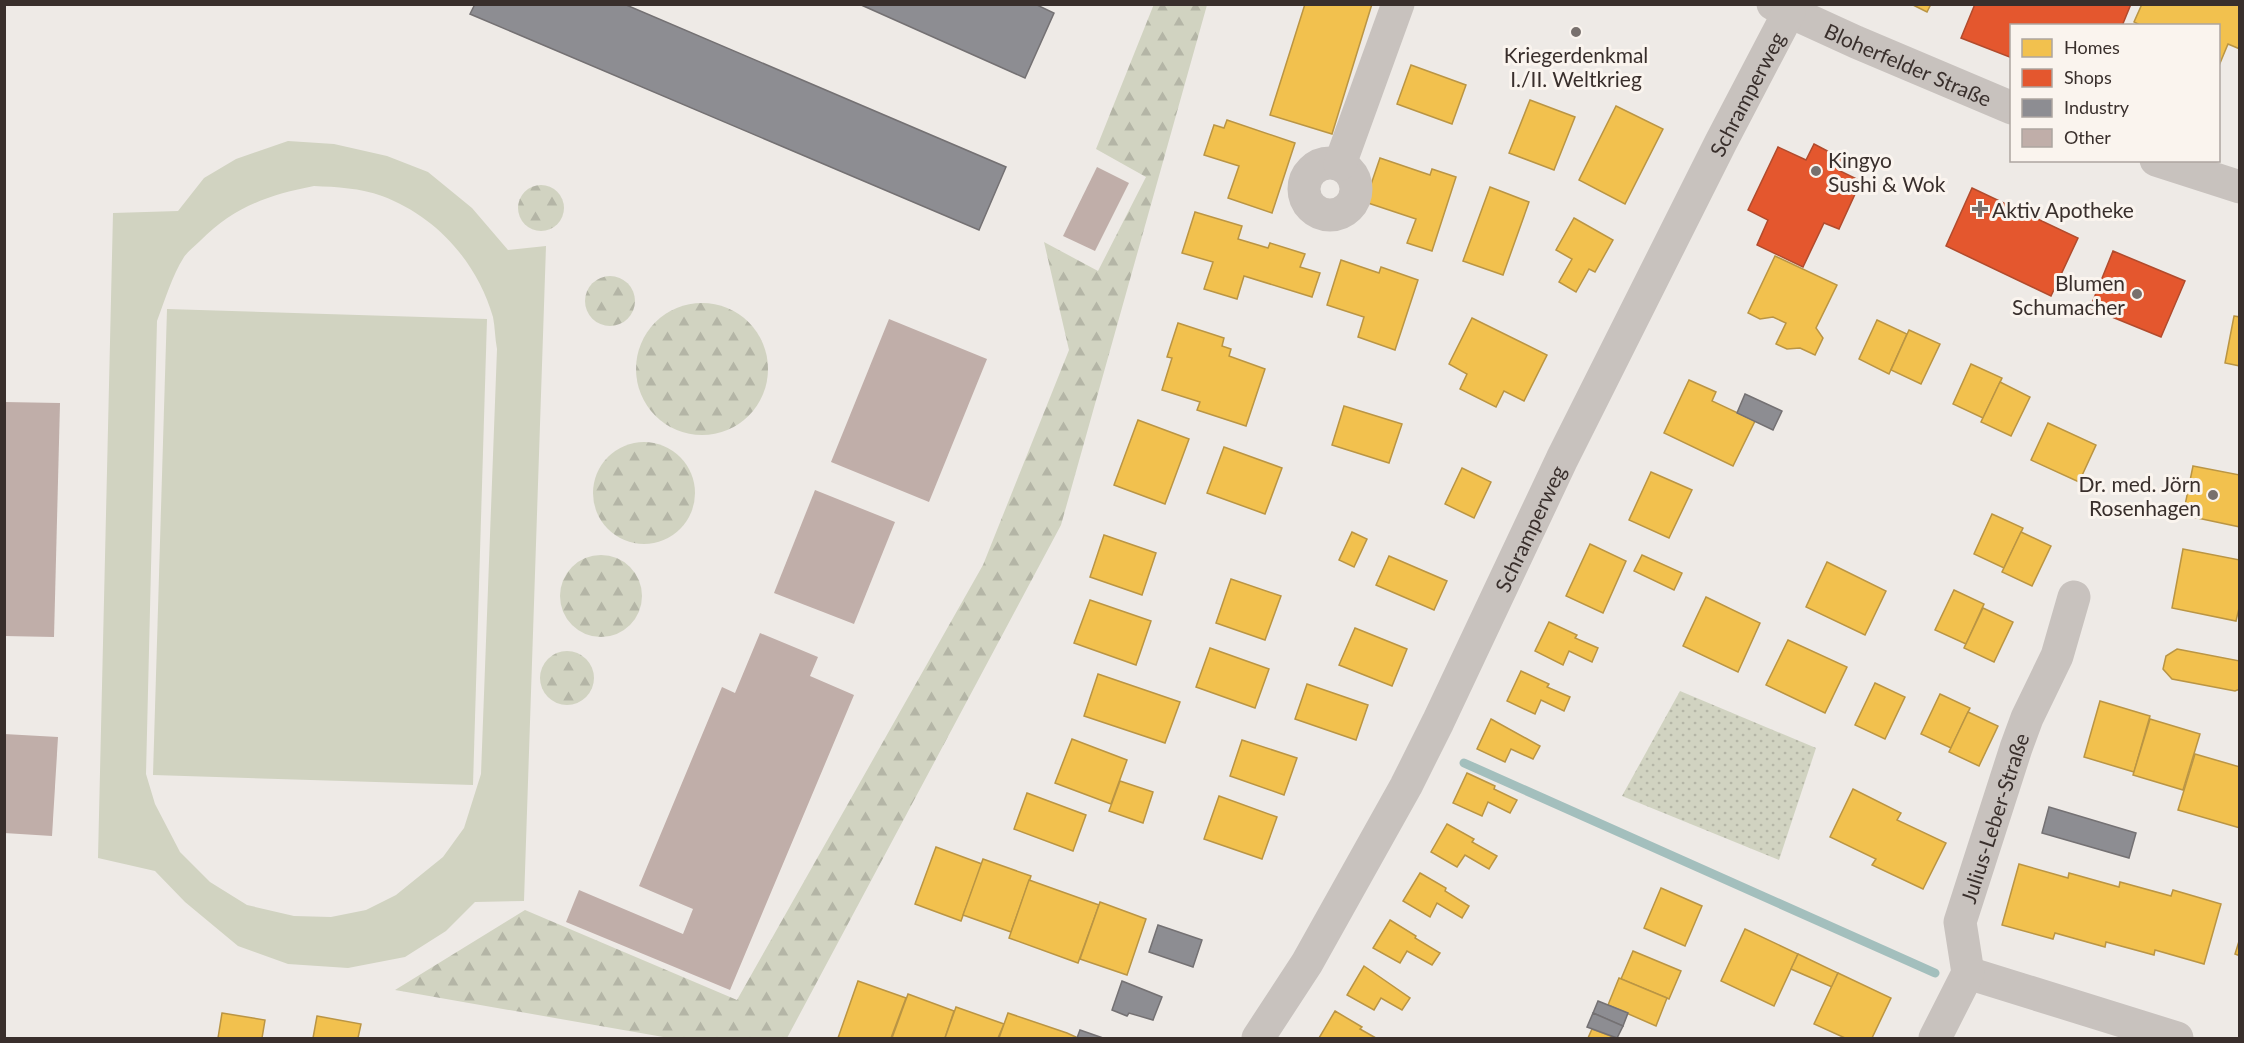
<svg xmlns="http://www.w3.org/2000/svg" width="2244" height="1043" font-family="Lato,sans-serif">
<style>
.grass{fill:url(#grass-dots)}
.forest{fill:url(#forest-firs)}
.garden{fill:#d1d3c1;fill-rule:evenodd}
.homes{fill:#f2c14e;stroke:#ba9544;stroke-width:1.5}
.shops{fill:#e4572e;stroke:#b14b2d;stroke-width:1.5}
.industry{fill:#8d8d92;stroke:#747173;stroke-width:1.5}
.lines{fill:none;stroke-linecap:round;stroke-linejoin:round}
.stream{stroke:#a3bfbd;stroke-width:9}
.building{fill:#c0aea9}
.minor{stroke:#c8c2be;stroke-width:33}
.poi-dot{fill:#78706d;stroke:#faf4ee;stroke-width:2}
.labels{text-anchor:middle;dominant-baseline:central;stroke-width:6;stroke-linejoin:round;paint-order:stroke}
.poi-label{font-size:21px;fill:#392f2c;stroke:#faf4ee;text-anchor:start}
.street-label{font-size:21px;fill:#392f2c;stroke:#faf4ee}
</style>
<defs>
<pattern id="grass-dots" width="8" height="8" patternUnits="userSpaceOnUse" patternTransform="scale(1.5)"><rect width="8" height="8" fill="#d1d3c1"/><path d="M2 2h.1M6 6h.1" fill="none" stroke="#b4b5a6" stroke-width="1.8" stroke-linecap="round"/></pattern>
<pattern id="forest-firs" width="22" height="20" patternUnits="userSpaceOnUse" patternTransform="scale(1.5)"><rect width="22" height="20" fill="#d1d3c1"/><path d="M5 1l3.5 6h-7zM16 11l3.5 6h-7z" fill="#b4b5a6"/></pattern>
</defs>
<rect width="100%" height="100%" fill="#eeeae6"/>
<!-- grass -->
<path class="grass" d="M1680,691L1816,748L1779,860L1622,796Z"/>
<!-- forest -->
<g class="forest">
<path d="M1154,4L1207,5L1061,525L787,1038H669L395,990L525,910L737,1000L983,565L1069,350L1044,242L1098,271L1146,177L1096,149Z"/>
<circle cx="541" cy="208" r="23"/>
<circle cx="610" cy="301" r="25"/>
<circle cx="702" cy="369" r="66"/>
<circle cx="644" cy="493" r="51"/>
<circle cx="601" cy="596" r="41"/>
<circle cx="567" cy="678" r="27"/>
</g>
<!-- garden -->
<g class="garden">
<path d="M288,141L334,144L387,156L428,172L472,208L508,250L546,246L524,901L475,902L446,931L405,957L348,968L288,964L238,946L185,902L155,871L98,858L113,213L178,211L204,178L236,159ZM314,186C337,187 360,188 382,196C436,216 477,262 493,317C495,327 495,339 497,349L481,774L464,828L443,857L396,895L366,910L331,917L294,916L247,905L210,882L180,852L155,804L146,774L157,321C165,300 172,276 184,257C188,251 195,246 200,241C234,207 268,195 314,186Z"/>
<path d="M167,309L487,319L473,785L153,775Z"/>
</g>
<!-- homes -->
<g class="homes">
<path d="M1305,4H1372L1332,134L1270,115Z"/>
<path d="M1911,4H1931L1927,12Z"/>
<path d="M2142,4H2240V49L2228,44L2218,68V26H2142L2134,22Z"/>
<path d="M1411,65L1466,85L1452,124L1397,104Z"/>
<path d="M1530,100L1575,117L1554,170L1509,153Z"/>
<path d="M1616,106L1663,129L1625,204L1579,180Z"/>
<path d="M1227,120L1295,143L1272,213L1228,198L1239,166L1204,155L1214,125L1224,128Z"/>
<path d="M1380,158L1430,175L1432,169L1456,177L1432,251L1407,243L1416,219L1365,202Z"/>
<path d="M1490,187L1529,202L1503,275L1463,261Z"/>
<path d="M1195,212L1242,226L1238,239L1268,248L1270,243L1305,254L1300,267L1320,273L1312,297L1244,276L1237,299L1204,289L1213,262L1182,253Z"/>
<path d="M1574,218L1613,240L1595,272L1589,269L1576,292L1559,282L1572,259L1556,250Z"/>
<path d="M1775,256L1837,285L1816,328L1823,338L1815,355L1800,348L1787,349L1776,344L1786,323L1773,317L1760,319L1748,313Z"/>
<path d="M1341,260L1379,273L1381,267L1418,280L1395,350L1358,337L1364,317L1327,305Z"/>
<path d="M2234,316L2240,317V366L2225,363Z"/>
<path d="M1472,318L1547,355L1524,401L1504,391L1496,407L1460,389L1467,374L1449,364Z"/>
<path d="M1877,320L1907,334L1889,374L1859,359Z"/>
<path d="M1178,323L1224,338L1222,346L1231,349L1229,356L1265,369L1246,426L1197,410L1200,402L1162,390L1172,358L1167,357Z"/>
<path d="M1909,330L1940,344L1921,384L1891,370Z"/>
<path d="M1971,364L2002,378L1983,418L1953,404Z"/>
<path d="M1689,380L1716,392L1712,401L1755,421L1733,466L1664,433Z"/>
<path d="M2000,382L2030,397L2011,436L1981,422Z"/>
<path d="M1344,406L1402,424L1389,463L1332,445Z"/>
<path d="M1138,420L1189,439L1165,504L1114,485Z"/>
<path d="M2048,423L2096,445L2079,482L2031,460Z"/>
<path d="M1224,447L1282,468L1265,514L1207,493Z"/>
<path d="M2193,466L2240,475V527L2183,515Z"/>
<path d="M1462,468L1491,482L1474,518L1445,504Z"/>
<path d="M1651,472L1692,490L1669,538L1629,520Z"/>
<path d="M1992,514L2023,528L2004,568L1974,554Z"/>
<path d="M1352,532L1367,539L1354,567L1339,560Z"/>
<path d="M2021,532L2051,546L2032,586L2002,572Z"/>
<path d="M1104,535L1156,553L1142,595L1090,577Z"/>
<path d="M1590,544L1626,561L1603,613L1566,596Z"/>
<path d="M2183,549L2240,560V604L2236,621L2172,608Z"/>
<path d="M1642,555L1682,573L1674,590L1634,571Z"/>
<path d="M1389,556L1447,581L1434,610L1376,585Z"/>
<path d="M1827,562L1886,591L1865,635L1806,607Z"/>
<path d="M1231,579L1281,596L1265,640L1216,623Z"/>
<path d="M1954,590L1984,604L1966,644L1935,630Z"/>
<path d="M1706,597L1760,623L1738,672L1683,646Z"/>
<path d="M1090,600L1151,621L1136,665L1074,643Z"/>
<path d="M1983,608L2013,622L1994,662L1964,648Z"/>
<path d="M1549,622L1577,635L1575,638L1598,648L1592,662L1569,651L1563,665L1535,651Z"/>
<path d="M1355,628L1407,649L1392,686L1339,665Z"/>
<path d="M1788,640L1847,667L1825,713L1766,685Z"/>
<path d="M1210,648L1269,669L1255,708L1196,687Z"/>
<path d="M2177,649L2240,661V689L2235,691L2172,679L2163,669L2166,656Z"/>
<path d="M1521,671L1549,684L1547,687L1570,697L1564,711L1541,700L1535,714L1507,701Z"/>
<path d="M1098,674L1180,702L1165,743L1084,716Z"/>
<path d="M1875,683L1905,697L1885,739L1855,725Z"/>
<path d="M1307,684L1368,705L1356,740L1295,719Z"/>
<path d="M1940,694L1970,708L1951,748L1921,734Z"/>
<path d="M2100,701L2150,716L2134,772L2084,757Z"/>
<path d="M1968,712L1998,726L1979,766L1949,752Z"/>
<path d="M1491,719L1540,746L1533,759L1511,749L1505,762L1477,749Z"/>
<path d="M2150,719L2200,734L2183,790L2133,775Z"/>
<path d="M1072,739L1127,760L1111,804L1055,783Z"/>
<path d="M1242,740L1297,758L1284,795L1230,776Z"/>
<path d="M2195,754L2240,767V828L2178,810Z"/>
<path d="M1467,773L1495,786L1494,789L1517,800L1510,813L1488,802L1482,816L1453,803Z"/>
<path d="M1120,781L1153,792L1143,823L1109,811Z"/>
<path d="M1853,789L1901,813L1897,820L1946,843L1923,889L1872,865L1876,859L1830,837Z"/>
<path d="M1027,793L1086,815L1073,851L1014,829Z"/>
<path d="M1219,796L1277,817L1262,859L1204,839Z"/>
<path d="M1447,824L1474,839L1472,842L1497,856L1489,869L1465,855L1457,867L1431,852Z"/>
<path d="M936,847L982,864L961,921L915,904Z"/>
<path d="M983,859L1031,876L1011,932L963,915Z"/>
<path d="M2019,864L2068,878L2069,873L2119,887L2120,882L2171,896L2173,890L2221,904L2204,964L2155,950L2154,955L2106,942L2105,947L2055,933L2053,939L2002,925Z"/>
<path d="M1420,873L1446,888L1445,891L1469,906L1462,918L1437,903L1430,917L1403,901Z"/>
<path d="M1029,880L1099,905L1078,963L1009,938Z"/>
<path d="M1661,888L1702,906L1685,946L1644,928Z"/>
<path d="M1100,902L1146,919L1127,975L1080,959Z"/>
<path d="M1390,920L1416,936L1415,938L1440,953L1432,965L1407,951L1400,963L1373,948Z"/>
<path d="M1745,929L1798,954L1774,1006L1721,981Z"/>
<path d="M2240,938V956L2235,954Z"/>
<path d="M1633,951L1681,971L1669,999L1621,979Z"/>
<path d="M1798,954L1838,973L1832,987L1791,969Z"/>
<path d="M1364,966L1410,998L1402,1010L1381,998L1374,1010L1347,995Z"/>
<path d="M1838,973L1891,998L1872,1038H1845L1814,1024Z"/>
<path d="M1619,978L1667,998L1656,1026L1608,1005Z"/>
<path d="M858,981L906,998L891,1038H838Z"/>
<path d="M908,994L954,1011L945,1038H892Z"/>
<path d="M956,1007L1004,1024L998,1038H945Z"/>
<path d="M1335,1011L1362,1027L1360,1029L1376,1038H1319Z"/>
<path d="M222,1013L265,1020L262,1038H218Z"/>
<path d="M1008,1013L1067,1033L1076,1037V1038H999Z"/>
<path d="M317,1016L361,1024L358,1038H313Z"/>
<path d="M1592,1029L1616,1038H1588Z"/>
</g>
<!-- shops -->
<g class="shops">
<path d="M1975,4H2131L2122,26H2012V58L1961,38Z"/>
<path d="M1814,144L1843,159L1838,170L1861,181L1839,229L1824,223L1803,267L1757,245L1768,220L1748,210L1778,147L1806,160Z"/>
<path d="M1972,188L2078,238L2051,296L1946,246Z"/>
<path d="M2113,251L2185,281L2161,337L2090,308Z"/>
</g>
<!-- industry -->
<g class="industry">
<path d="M475,4H624L1006,167L979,230L470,14Z"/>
<path d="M859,4H1035L1054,13L1025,78Z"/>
<path d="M1745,394L1782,411L1773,430L1737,413Z"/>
<path d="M2049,807L2136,833L2129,858L2042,833Z"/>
<path d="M1158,925L1202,940L1193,967L1149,952Z"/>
<path d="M1122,981L1162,997L1153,1020L1129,1013L1127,1016L1112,1010Z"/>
<path d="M1598,1001L1628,1013L1623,1026L1593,1013Z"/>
<path d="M1593,1013L1623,1026L1617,1038L1587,1027Z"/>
<path d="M1080,1030L1103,1038H1077Z"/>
</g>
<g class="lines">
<!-- stream -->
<path class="stream" d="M1464,763L1935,973"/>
</g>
<!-- building -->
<g class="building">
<path d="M1097,167L1129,183L1095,251L1063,236Z"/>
<path d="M889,319L987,359L929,502L831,462Z"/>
<path d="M4,402L60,403L54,637L4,636Z"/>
<path d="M815,490L895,522L854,624L774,593Z"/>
<path d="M760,633L818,657L810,676L854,695L730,990L566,922L579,890L683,934L693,909L639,886L722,687L735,693Z"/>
<path d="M4,734L58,737L52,836L4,833Z"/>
</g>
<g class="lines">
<!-- minor -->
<g class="minor">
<path id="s1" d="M1773,4L1856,42L2012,108"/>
<path d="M2156,160L2240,187"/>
<circle cx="1330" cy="189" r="26"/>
<path d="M1340,164L1398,4"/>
<path d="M1968,973L2177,1038"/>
<path id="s2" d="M1258,1038L1307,963L1406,786L1438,722L1562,459L1721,142L1789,12"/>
<path id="s3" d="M1935,1038L1968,973L1960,922L2016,748L2027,718L2057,656L2074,597"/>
</g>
</g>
<!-- markers -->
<g class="poi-dot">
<circle cx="1576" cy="32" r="6"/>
<circle cx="1816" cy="171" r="6"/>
<path d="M1977 200h6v6h6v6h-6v6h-6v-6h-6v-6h6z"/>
<circle cx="2137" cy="294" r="6"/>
<circle cx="2213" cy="495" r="6"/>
</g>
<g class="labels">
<!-- poi labels -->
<g class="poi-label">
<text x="1576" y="54" text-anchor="middle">Kriegerdenkmal<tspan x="1576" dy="24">I./II. Weltkrieg</tspan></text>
<text x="1828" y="159">Kingyo<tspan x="1828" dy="24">Sushi &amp; Wok</tspan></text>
<text x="1992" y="209">Aktiv Apotheke</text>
<text x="2125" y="282" text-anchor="end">Blumen<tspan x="2125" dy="24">Schumacher</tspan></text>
<text x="2201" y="483" text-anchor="end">Dr. med. Jörn<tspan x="2201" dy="24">Rosenhagen</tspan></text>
</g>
<!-- street labels -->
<g class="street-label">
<text stroke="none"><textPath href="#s1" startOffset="148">Bloherfelder Straße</textPath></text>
<text stroke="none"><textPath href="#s2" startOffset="1064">Schramperweg</textPath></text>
<text stroke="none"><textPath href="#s2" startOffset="578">Schramperweg</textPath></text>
<text stroke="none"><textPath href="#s3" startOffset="234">Julius-Leber-Straße</textPath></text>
</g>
</g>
<!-- border -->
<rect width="2244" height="1043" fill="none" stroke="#392f2c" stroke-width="12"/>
<!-- legend -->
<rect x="2010" y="24" width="210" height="138" fill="#faf4ee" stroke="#ada5a0" stroke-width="1.5"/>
<rect x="2022" y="39" width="30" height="18" fill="#f2c14e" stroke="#ada5a0" stroke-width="1.5"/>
<text x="2064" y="54" font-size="18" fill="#392f2c">Homes</text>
<rect x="2022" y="69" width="30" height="18" fill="#e4572e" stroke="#ada5a0" stroke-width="1.5"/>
<text x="2064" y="84" font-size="18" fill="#392f2c">Shops</text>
<rect x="2022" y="99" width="30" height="18" fill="#8d8d92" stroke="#ada5a0" stroke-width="1.5"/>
<text x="2064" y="114" font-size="18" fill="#392f2c">Industry</text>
<rect x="2022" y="129" width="30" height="18" fill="#c0aea9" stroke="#ada5a0" stroke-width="1.5"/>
<text x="2064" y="144" font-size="18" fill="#392f2c">Other</text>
</svg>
